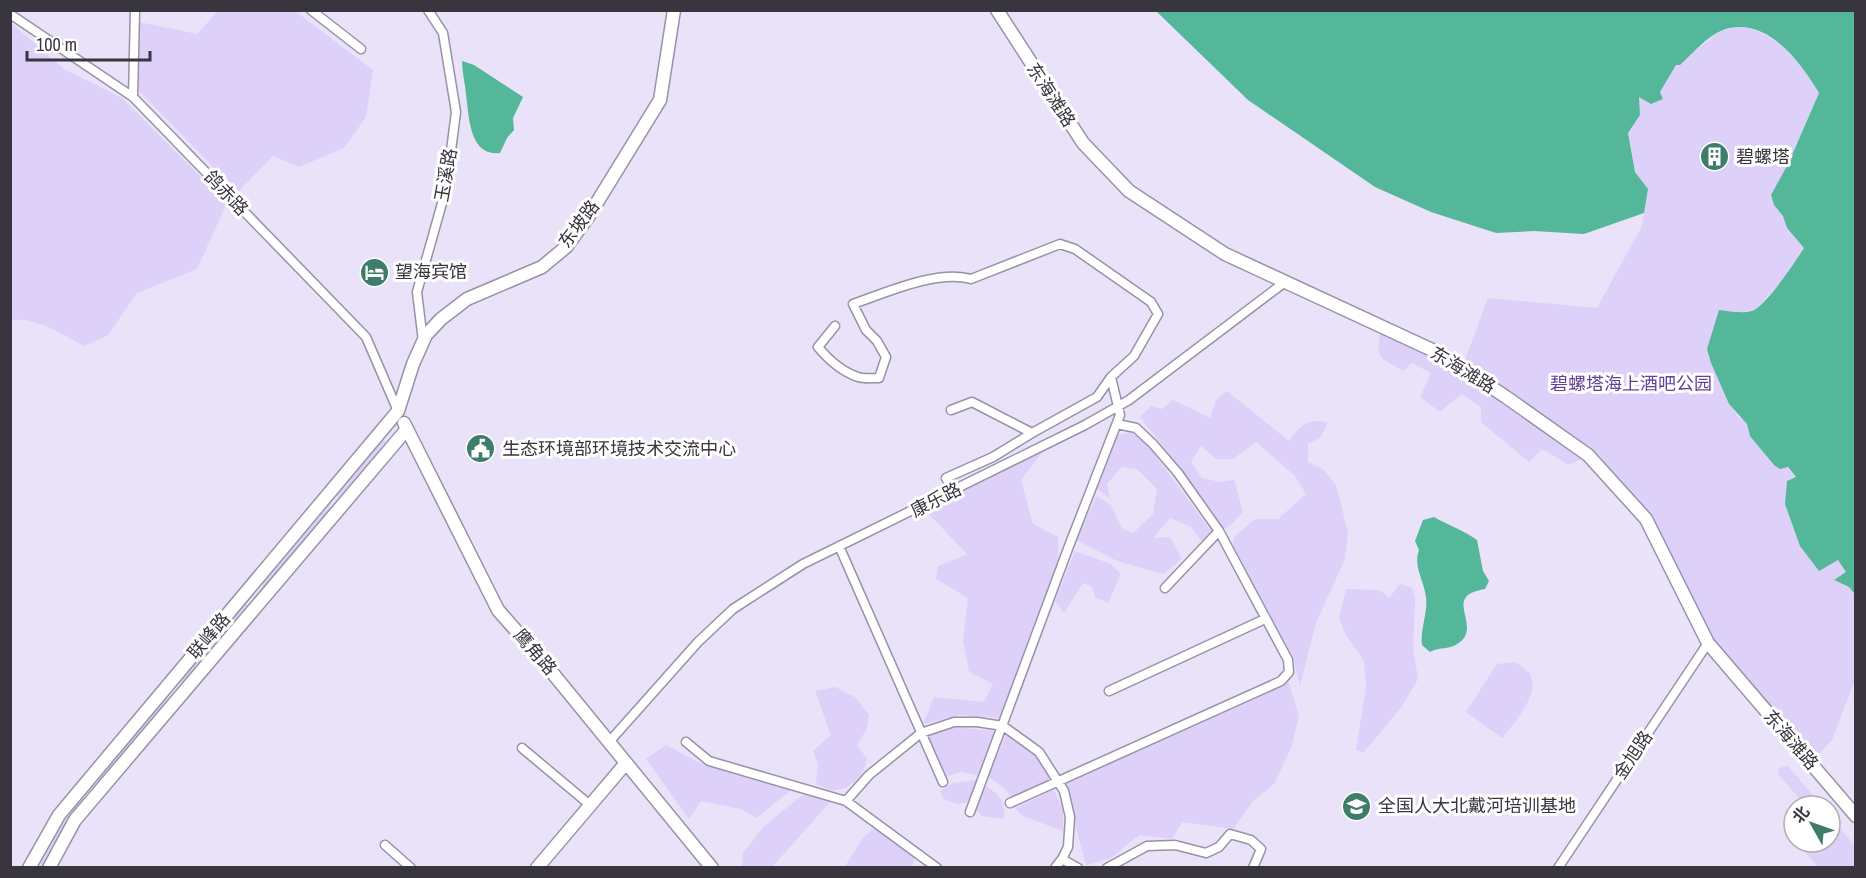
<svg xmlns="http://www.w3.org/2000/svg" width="1866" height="878" font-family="'Archivo Narrow','Noto Sans SC',sans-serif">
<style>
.green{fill:#ddd0f9}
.water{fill:#54b799}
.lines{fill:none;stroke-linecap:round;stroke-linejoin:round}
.street-casing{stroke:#9892a7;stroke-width:11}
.secondary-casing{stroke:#9892a7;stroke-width:15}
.street{stroke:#fff;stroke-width:8}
.secondary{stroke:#fff;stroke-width:12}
.labels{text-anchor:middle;stroke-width:6;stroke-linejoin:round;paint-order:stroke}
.street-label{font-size:18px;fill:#38353e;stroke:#fff}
.poi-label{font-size:18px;fill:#38353e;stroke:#fff;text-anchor:start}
.park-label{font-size:18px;fill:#634296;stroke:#fff}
</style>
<rect width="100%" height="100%" fill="#e9e2f9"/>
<path class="green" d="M218,11H295L373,70L366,117L344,148L299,167L273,156L238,192L139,91V22L197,34Z
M11,23L64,69L122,98L227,203L197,269L137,293L108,335L84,346C63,335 35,316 11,320Z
M1738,27C1777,30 1800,62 1819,93L1789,162L1771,195L1774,205L1783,216L1787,228L1804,248L1780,283L1755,310L1742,313L1711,363L1729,404L1740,419L1788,410L1747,424C1753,447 1782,458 1796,478L1838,560L1847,572L1834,581L1849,587L1855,593V680L1832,740L1810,763L1708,643L1646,519L1574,445L1462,368L1488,298L1597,308L1642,226L1648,189L1635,172L1628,133L1640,115L1639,96L1663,98L1660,92L1676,65L1721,31Z
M1381,330L1448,366L1583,458L1569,465L1542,449L1529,462L1481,422V407L1462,394L1440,412L1420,397L1431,373L1412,363L1404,371C1379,357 1375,359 1381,330Z
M1227,391L1289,441C1301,424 1307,419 1328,422L1321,437L1308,444V462L1323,469L1336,485L1348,532L1345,559L1316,623L1300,686L1293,657L1232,548L1235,536L1255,519H1278L1306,494L1295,476L1256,442L1233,459H1216L1201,446L1191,462L1202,478L1220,482L1234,480L1243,512L1231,525L1223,529L1186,476L1140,417L1151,406L1162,409L1173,400L1210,418L1216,400Z
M1132,432L1150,448L1212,532L1201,541L1191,527L1170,518L1153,538L1170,537L1182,559L1163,574L1117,561L1076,540L1097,496L1111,505L1122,529L1133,533L1153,514L1157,489L1137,469L1122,467L1107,484L1110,498L1097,489L1117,435Z
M382,438L386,442L340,499L335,494Z
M1043,451L1021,480L1033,524L1058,537L1059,566L1000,718L959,715L923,724L934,697L984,702L993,684L969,672L963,640L968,598L936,579L938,566L967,554L925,510Z
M329,506L333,509L266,588L261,583Z
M1075,551L1111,564L1121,574L1108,603L1095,597L1092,587L1083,583L1064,613L1055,601Z
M1400,584L1412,588L1415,600L1413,648L1418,679L1401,708L1363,753L1356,750L1366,687L1364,661L1346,635L1339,618L1346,589L1380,590L1389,598Z
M245,603L249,607L184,684L179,680Z
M1515,662C1519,665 1527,670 1530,674C1541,694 1513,724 1502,738L1466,712L1497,664Z
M1288,681L1299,716L1291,748L1274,784L1253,801L1233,829L1182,822L1172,839L1139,835L1111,858L1086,865L1064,783Z
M835,687L855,697L869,715L867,728L857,746L867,758C865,774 852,789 835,790C829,791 822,786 816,784L818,764L813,751L831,735L815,691Z
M166,697L171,700L101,783L96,779Z
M952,727L995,731L979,776L961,772L945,777L926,733Z
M1006,735L1039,757L1052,779L1012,798L1002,786L988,777Z
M666,745L702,764L770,781L792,789L757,818L741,809L701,801L689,819L646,759Z
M1788,766L1822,806H1806L1778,774L1779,768Z
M977,780C994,792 1008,797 1003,819L982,816L970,802L957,804L944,799L940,791L953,783Z
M1054,790L1063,810V831L1021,815L1015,808Z
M805,793L832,800L772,867L742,868L743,853L763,827Z
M80,800L84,804L45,867L39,868L52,839Z
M1830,816L1855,846V867H1818L1804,851L1821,842H1830V837L1833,835L1830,832Z
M878,825L916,855L912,867L844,868L863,838Z"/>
<path class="water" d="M1156,11H1855V625L1854,623V593L1849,587L1834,580L1846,572L1838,560L1819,571L1800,546L1785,504L1787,481L1796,477L1788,467L1780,469L1774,465L1750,436L1747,424L1729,404L1711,363L1707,349L1719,310C1730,311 1741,314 1752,311C1766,306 1795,262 1804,248L1787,228L1783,216L1774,205L1771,195L1789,162L1819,93C1800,61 1766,15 1723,30C1707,36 1692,54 1680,65H1676L1660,92L1663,99L1651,104L1639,97L1640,115L1628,133L1635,172L1648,189L1644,213L1584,234L1534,231L1496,233L1431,212L1375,187L1248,100Z
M462,61L474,65L523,97L513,118L514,130L507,138L500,153C469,157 469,116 466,94C465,83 462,72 462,61Z
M1434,517C1448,525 1463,530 1477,540L1483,571L1489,581L1485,589C1441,596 1482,624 1460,642C1449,651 1441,646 1430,652L1422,645C1420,629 1428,613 1426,597C1424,580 1413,567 1419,550L1415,541L1423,520Z"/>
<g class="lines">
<defs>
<path id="street" d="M311,10L361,49
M10,14L133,97L366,337L398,411
M133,97L135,10
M835,326L818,347C828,359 843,372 858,377C864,379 872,378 879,378L886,357L877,341L866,330L853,304C885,293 938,269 971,279L1060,244L1075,249L1151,302L1158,314L1134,356L1111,377L1120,415L1069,546L970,812
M423,341L417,292L446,189L456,112L443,33L428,10
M951,410L972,402L1032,433L1097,397L1111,377
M953,491L946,478L993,457L1032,433
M839,546L943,782
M1165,588L1219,531
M1109,691L1265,619
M609,742L698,642L733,609L803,564L1085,425L1129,400L1285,282
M686,742L709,761L846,801L937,868
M522,748L590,805
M846,801L869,775L921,733L954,722H977L1003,726L1039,752L1064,791L1070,817L1068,847L1062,859L1055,868
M1010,803L1281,681L1289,672L1288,660L1219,531L1178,473L1153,444L1136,428L1117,424
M385,845L411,868
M1062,859L1078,868
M1107,868L1147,846L1175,845L1206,853L1219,847L1230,834L1251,840L1261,849L1253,868
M1558,868L1708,643"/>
<path id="secondary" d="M997,10L1083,143L1129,191L1225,254L1443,355L1506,397L1588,455L1646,519L1708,643L1856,816
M404,423L498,610L546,665L712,868
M29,868L59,815L398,411L413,364L426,335L441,319L467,299L542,267L566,247L588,217L660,100L674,10
M49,868L75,820L407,429
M537,868L626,763"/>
</defs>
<use href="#street" class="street-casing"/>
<use href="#secondary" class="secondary-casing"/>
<use href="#street" class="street"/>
<use href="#secondary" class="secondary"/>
</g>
<defs>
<symbol id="building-disc" viewBox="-11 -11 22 22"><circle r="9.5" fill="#3e7d69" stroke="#fff"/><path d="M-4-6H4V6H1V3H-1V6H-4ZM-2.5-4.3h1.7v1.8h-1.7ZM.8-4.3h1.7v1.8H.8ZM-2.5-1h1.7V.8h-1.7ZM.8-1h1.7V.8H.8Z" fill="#fff"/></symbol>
<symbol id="hotel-disc" viewBox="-11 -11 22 22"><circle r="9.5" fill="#3e7d69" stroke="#fff"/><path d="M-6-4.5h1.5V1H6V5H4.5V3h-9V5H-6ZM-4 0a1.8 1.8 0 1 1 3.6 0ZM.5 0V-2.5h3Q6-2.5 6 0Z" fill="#fff"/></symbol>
<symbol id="civic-disc" viewBox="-11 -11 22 22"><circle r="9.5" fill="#3e7d69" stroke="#fff"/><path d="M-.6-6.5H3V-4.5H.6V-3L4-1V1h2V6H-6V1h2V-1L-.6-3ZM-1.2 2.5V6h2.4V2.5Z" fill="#fff"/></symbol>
<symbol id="school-disc" viewBox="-11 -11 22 22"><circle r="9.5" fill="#3e7d69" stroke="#fff"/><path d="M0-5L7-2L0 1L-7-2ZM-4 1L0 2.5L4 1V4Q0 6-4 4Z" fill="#fff"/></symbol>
</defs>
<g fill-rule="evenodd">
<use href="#building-disc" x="1698" y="140" width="33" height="33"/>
<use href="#hotel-disc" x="358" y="256" width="33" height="33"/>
<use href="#civic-disc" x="464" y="432" width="33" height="33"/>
<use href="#school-disc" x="1340" y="790" width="33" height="33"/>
</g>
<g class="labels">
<g class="street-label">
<text transform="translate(1051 95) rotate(57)" y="6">东海滩路</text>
<text transform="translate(446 175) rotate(-80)" y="6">玉溪路</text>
<text transform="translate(226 193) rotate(46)" y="6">鸽赤路</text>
<text transform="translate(579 224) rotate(-53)" y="6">东坡路</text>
<text transform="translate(1463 370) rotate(31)" y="6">东海滩路</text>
<text transform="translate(936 500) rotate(-27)" y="6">康乐路</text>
<text transform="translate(209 636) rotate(-50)" y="6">联峰路</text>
<text transform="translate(535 652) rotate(49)" y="6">鹰角路</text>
<text transform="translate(1791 740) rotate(49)" y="6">东海滩路</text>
<text transform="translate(1633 755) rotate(-56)" y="6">金旭路</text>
</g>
<g class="poi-label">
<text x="1736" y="163">碧螺塔</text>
<text x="395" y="278">望海宾馆</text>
<text x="502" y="455">生态环境部环境技术交流中心</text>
<text x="1378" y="812">全国人大北戴河培训基地</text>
</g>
<g class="park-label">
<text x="1631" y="390">碧螺塔海上酒吧公园</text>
</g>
</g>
<rect width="1866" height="878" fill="none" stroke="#38353e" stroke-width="24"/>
<g transform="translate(1812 824) rotate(310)"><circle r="28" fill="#ffffff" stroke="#afaeb2" stroke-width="1.5"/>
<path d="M0-4.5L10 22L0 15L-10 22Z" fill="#3e7d69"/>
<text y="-9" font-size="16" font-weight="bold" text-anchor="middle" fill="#38353e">北</text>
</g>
<path d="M27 51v9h123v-9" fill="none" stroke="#38353e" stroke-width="3"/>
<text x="36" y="51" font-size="18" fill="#38353e" stroke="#ffffff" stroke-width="4.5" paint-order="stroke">100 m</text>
</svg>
